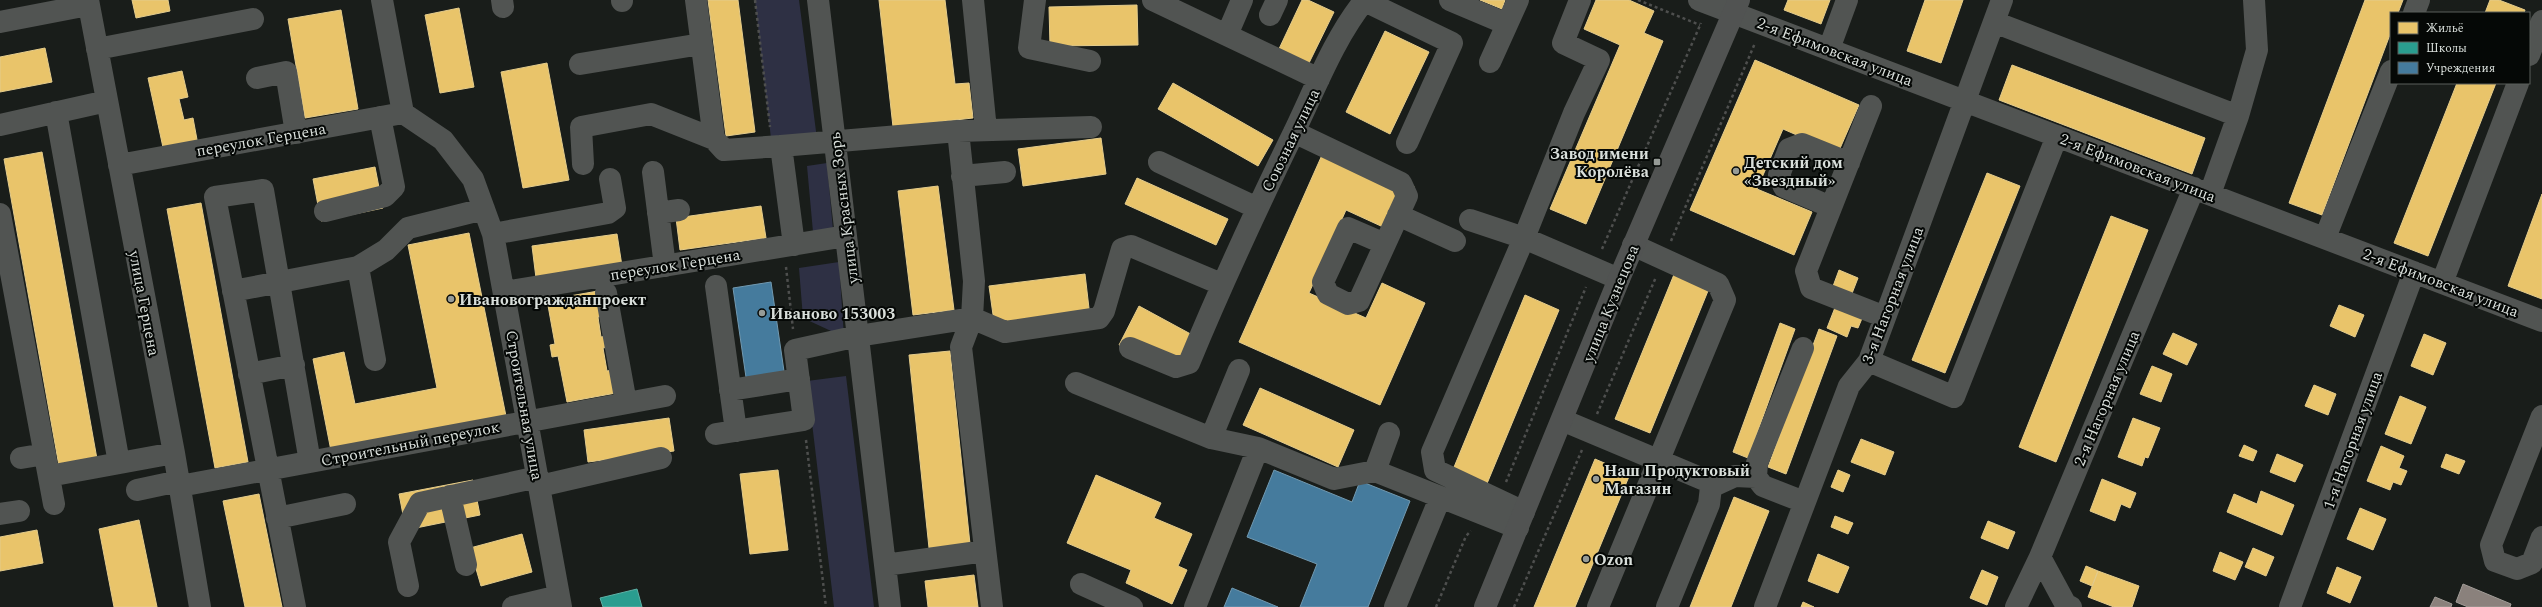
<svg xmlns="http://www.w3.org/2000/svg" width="2542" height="607" font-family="Spectral,serif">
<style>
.green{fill:#2e3044}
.homes{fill:#e9c46a;stroke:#e4cc8c}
.schools{fill:#2a9d8f;stroke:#5eb1a6}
.public{fill:#457b9d;stroke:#7199b0}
.industry{fill:#8a817c;stroke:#a29d98}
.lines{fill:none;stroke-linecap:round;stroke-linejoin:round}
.path{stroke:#4e4f4e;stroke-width:2.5;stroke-dasharray:3 3;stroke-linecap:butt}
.minor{stroke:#515452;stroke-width:22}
.major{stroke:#515352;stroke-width:22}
.poi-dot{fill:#969b97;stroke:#050806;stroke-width:1.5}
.labels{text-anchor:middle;stroke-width:4;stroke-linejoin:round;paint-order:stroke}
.street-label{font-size:16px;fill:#d9dfdb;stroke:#050806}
.poi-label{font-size:16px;font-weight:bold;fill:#d9dfdb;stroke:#050806;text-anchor:start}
</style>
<rect width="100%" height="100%" fill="#191d1a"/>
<path class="green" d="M755,0H799L817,139L772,147Z
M827,163L834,241L814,243L807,166Z
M839,262L844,337L803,318L799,268Z
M846,376L874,607H834L807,381Z"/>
<path class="homes" d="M132,0H168L170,11L136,18Z
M708,0H738L755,132L726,136Z
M879,0H945L955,84L969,83L973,118L893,127Z
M1302,0H1308L1334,12L1308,65L1278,51Z
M1480,0H1505L1502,9Z
M1596,0H1629L1654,11L1644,33L1663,41L1586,224L1550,209L1620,45L1584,29Z
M1788,0H1830L1821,24L1784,10Z
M1925,0H1963L1941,63L1907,51Z
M2365,0H2403L2398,13H2391V32L2322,215L2289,203Z
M2490,0H2499L2525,10L2524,13H2485Z
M1137,5L1138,45L1050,46L1049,7Z
M459,8L474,87L440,93L425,15Z
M341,10L358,109L305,118L288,19Z
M1385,31L1429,52L1390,134L1346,112Z
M45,48L52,82L0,92V57Z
M1755,60L1859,105L1838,153L1783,129L1757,189L1812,212L1794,255L1690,210Z
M547,63L569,180L523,188L501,72Z
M2012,65L2205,138L2192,174L1999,100Z
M182,71L188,97L179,99L184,120L193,118L198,145L164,152L148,78Z
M1173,83L1273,140L1258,166L1158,109Z
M2457,83H2496L2428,256L2394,243Z
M1101,138L1106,174L1023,186L1018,149Z
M1326,146L1414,186L1394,232L1346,210L1309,293L1366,318L1382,283L1425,303L1380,405L1239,342Z
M42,152L97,459L59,466L4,159Z
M375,167L383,208L321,221L313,179Z
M1987,173L2020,186L1945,373L1912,360Z
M1137,178L1228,219L1216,245L1125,204Z
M938,186L954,310L913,315L898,191Z
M2542,194V299L2508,286Z
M201,203L248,462L215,468L167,209Z
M761,206L766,238L680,250L676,218Z
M2111,216L2148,230L2056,462L2019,447Z
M469,233L507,421L332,456L313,359L344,352L355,404L437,388L408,245Z
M617,234L622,266L536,278L532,246Z
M1839,270L1858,278L1851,296L1832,289Z
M1675,272L1710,286L1650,433L1615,419Z
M1085,274L1090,317L995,329L989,286Z
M598,291L602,316L598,317L601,337L606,336L608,347L603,348L607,371L612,370L616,393L567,402L558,356L552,357L550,345L555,344L547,300Z
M1525,295L1559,310L1486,486L1452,472Z
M1836,305L1863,316L1858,328L1851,326L1847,337L1827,328Z
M2339,305L2364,315L2355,337L2330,326Z
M1139,306L1198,338L1178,376L1119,345Z
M1780,323L1795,329L1748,458L1733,452Z
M1819,329L1837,336L1786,474L1768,467Z
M2173,333L2197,344L2187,365L2163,354Z
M2424,334L2446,343L2433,375L2411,366Z
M950,351L970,544L929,548L909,355Z
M2152,366L2172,374L2161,402L2140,394Z
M2314,385L2336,394L2328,415L2305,406Z
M1260,388L1354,430L1338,467L1243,425Z
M2400,396L2426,407L2411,444L2385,434Z
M669,418L674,451L588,462L584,430Z
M2133,418L2160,428L2148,458L2145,457L2142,466L2118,457Z
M1861,439L1894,452L1885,475L1851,462Z
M2244,445L2257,451L2253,461L2239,456Z
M2381,446L2404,456L2399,468L2407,471L2401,485L2393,482L2390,490L2367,481Z
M2277,454L2303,465L2295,482L2270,472Z
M2446,454L2465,461L2459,474L2441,467Z
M1595,459L1630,474L1575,607H1534Z
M778,470L788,550L750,554L740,474Z
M1838,470L1850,475L1843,492L1831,487Z
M1096,475L1161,503L1154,518L1192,534L1178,566L1187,570L1172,604L1126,583L1131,570L1067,543Z
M2102,479L2136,493L2130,508L2121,504L2115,521L2090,511Z
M473,480L480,515L406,530L399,494Z
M2261,491L2294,505L2282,535L2227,512L2234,494L2257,504Z
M259,494L282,607H245L223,501Z
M1734,497L1769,511L1731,607H1690Z
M2360,508L2386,519L2373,550L2347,539Z
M1835,516L1853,523L1848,534L1831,527Z
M139,520L157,607H114L99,529Z
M1988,521L2015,532L2008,549L1981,538Z
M37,530L43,563L0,571V537Z
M522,534L532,572L481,586L470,548Z
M2253,548L2274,557L2266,576L2245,567Z
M2220,552L2243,562L2235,580L2213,571Z
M1818,554L1849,567L1838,593L1808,581Z
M2086,566L2098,571L2092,586L2080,581Z
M2337,567L2361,577L2350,603L2327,593Z
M1982,570L1998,577L1987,605L1970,598Z
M2098,571L2139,586L2132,607H2114L2088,597Z
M974,575L978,607H928L925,581Z
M1803,602L1814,607H1801Z"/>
<path class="schools" d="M637,589L642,607H603L600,598Z"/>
<path class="public" d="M771,282L786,385L748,391L733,288Z
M1274,470L1352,502L1360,481L1410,501L1368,607H1300L1317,564L1247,537Z
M1232,588L1278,607H1224Z"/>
<path class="industry" d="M2463,584L2511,604L2510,607H2468L2456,602Z
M2435,597L2452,604L2451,607H2430Z"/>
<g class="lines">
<path class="path" d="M755,0L770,127
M1638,0L1700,25
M1671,241L1755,43
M1602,249L1701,23
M786,267L793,329
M1597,414L1656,277
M806,440L826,607
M1506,482L1586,287
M1436,607L1466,536L1471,531
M1514,607L1582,450"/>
<path class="minor" d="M88,0L174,453L200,607
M382,0L403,113L443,140L473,179L493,234L561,607
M502,0L503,7
M622,0V1
M696,0L714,139L724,150L781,146
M818,0L890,607
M973,0L986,130
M1035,0L1029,48L1090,61
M1153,0L1319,79
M1450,0L1507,24
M1699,0L2542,321
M1365,1L1452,43L1407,143
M2414,13L2419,0
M1270,15L1277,0
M0,22L88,5
M1994,22L2238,116
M1227,35L1242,0
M97,49L253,19
M1829,49L1847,0
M2529,55L2542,21
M1490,62L1518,0
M580,64L701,44
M257,78L286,72L296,133
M1871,106L1806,271L1811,288L1885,317
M56,112L119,463
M0,125L107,101
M958,131L974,281L972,318L961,347L992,607
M1294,132L1401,183L1407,196L1359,301L1348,304L1328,294L1323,282L1348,228L1385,244
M1159,162L1257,208
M583,164L581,127L651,114L714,139
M119,165L403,113
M653,172L665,266
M962,176L1005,172
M2210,194L2238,116L2257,50L2254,0
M1831,207L1784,187L1779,175L1789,149L1802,144L1849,163
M325,211L385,196L394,187L380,117
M658,213L679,210
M0,214L54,504
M1398,215L1455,241
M1470,220L1524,238L1619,279
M493,234L608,213L615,208L610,179
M2325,238L2391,71
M794,245L781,146L958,131L1091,127
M358,267L375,360
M2442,283L2518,83
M716,286L736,431
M233,291L358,267L386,250L408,228L484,209
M505,292L846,236
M606,293L626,403
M1130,348L1176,367L1189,363C1222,283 1258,206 1296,128C1316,86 1336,35 1365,0
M1869,361L1954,397L2057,136
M249,374L294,365
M1076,383L1211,438L1258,448
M730,390L799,379
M2542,416L2491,545L2495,561L2517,569L2532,563L2542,537
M1562,420L1705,480L1711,487L1709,504L1667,607
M716,434L804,420L795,350L858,336L972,318L1005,332L1099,318L1104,311L1122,249L1131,246L1221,284
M1211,438L1239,370
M21,458L45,454
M1375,471L1389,433
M49,476L174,453
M1756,477L1757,463L1803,348
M180,486L665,396
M540,486L661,458
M1711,487L1735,476L1756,477L1763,486L1804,502
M137,490L179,481
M450,496L466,565
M1524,512L1435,470L1432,452L1524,238L1574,113L1599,60L1563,43L1580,0
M0,514L19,511
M277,518L345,504
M2040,557L2066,605L2071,607
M885,565L985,551
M1081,584L1132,607
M408,586L399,542L420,503L538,477
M295,607L215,197L263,190L310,462
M513,607L559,596
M1195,607L1258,448L1334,479L1375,471L1518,528
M1395,607L1440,498
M1598,607L1725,300L1718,284L1633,245
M1765,607L1849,386L1869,361L2002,0
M2016,607L2040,557L2194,188
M2290,607L2414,272"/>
<path class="major" d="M1485,607L1619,279L1739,0"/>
</g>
<g class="poi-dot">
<rect x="1653" y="158" width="8" height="8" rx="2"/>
<circle cx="1736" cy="171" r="4"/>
<circle cx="451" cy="299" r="4"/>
<circle cx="762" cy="313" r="4"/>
<circle cx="1596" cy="479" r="4"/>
<circle cx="1586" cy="559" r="4"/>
</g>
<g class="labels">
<g class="street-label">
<text transform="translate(1835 51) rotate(21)" y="6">2-я Ефимовская улица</text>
<text transform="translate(261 139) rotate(-10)" y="6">переулок Герцена</text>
<text transform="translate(1290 140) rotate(-64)" y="6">Союзная улица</text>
<text transform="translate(2138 167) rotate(21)" y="6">2-я Ефимовская улица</text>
<text transform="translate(843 208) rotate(-97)" y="6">улица Красных Зорь</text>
<text transform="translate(675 264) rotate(-9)" y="6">переулок Герцена</text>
<text transform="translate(2441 282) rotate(21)" y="6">2-я Ефимовская улица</text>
<text transform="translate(1892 295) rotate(-69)" y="6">3-я Нагорная улица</text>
<text transform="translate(145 303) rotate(79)" y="6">улица Герцена</text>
<text transform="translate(1610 303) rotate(-68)" y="6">улица Кузнецова</text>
<text transform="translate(2106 398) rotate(-67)" y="6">2-я Нагорная улица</text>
<text transform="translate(525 405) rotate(80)" y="6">Строительная улица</text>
<text transform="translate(2352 440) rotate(-70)" y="6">1-я Нагорная улица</text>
<text transform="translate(410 443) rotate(-11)" y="6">Строительный переулок</text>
</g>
<g class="poi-label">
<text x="1649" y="159" text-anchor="end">Завод имени<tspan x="1649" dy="18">Королёва</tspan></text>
<text x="1744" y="168">Детский дом<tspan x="1744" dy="18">«Звездный»</tspan></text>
<text x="459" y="305">Ивановогражданпроект</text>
<text x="770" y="319">Иваново 153003</text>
<text x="1604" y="476">Наш Продуктовый<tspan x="1604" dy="18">Магазин</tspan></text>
<text x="1594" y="565">Ozon</text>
</g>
</g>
<rect x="2390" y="12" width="140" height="72" fill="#050806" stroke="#5a5e5b"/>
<rect x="2398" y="22" width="20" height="12" fill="#e9c46a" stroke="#5a5e5b"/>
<text x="2426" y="32" font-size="12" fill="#d9dfdb">Жильё</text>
<rect x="2398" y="42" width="20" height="12" fill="#2a9d8f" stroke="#5a5e5b"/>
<text x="2426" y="52" font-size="12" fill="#d9dfdb">Школы</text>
<rect x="2398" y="62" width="20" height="12" fill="#457b9d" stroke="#5a5e5b"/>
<text x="2426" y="72" font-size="12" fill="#d9dfdb">Учреждения</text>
</svg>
